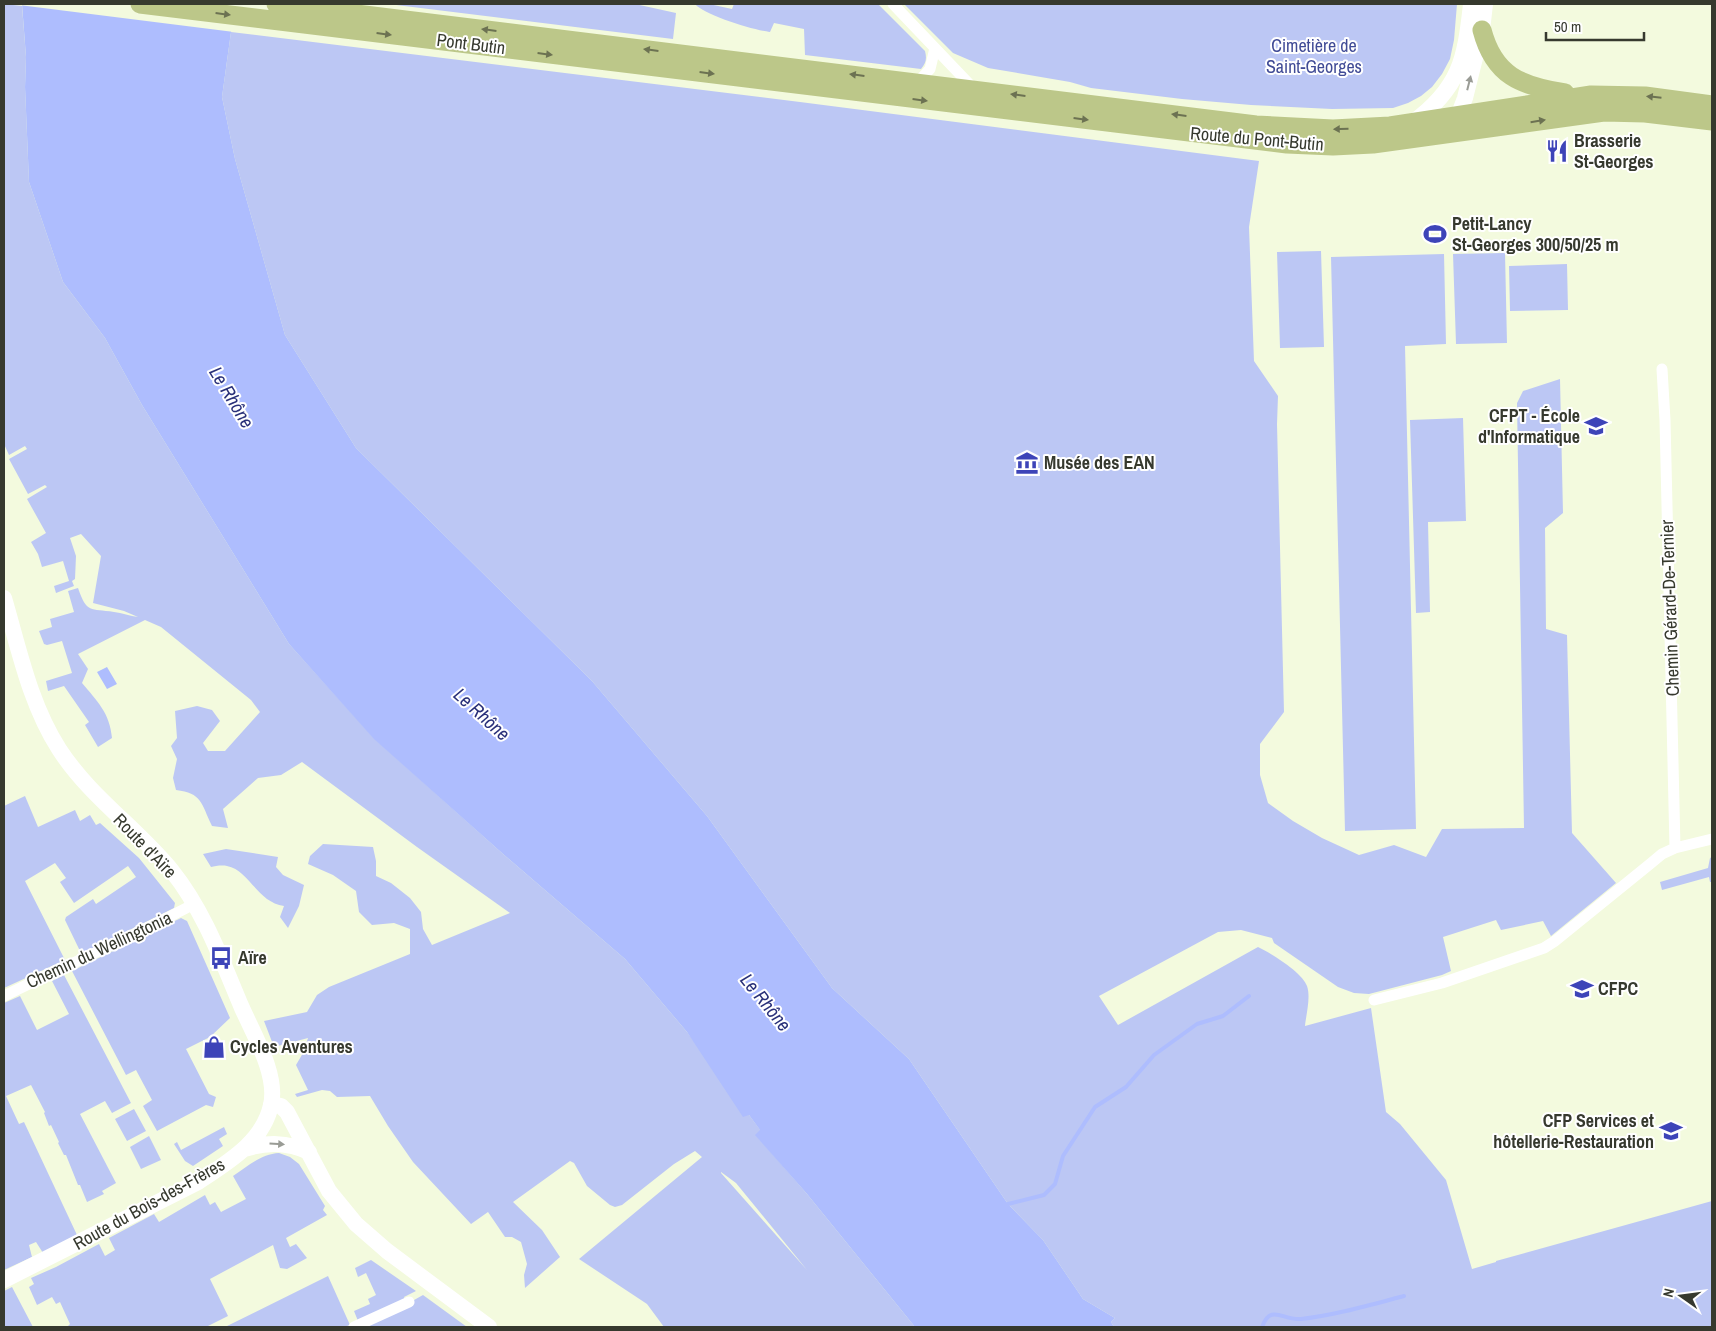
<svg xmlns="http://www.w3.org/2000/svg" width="1716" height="1331" font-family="'Archivo Narrow',sans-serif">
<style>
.green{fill:#bcc7f4;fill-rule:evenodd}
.water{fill:#aebdfe}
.pier{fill:#f3fade}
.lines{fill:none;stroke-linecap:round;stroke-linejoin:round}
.stream{stroke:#aebdfe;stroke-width:4}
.street{stroke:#fff;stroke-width:11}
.secondary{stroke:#fff;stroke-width:16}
.primary{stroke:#bcc789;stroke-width:19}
.oneway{fill:#6c7252}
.oneway2{fill:#9a9c96}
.labels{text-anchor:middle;stroke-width:4;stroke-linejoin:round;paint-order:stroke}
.street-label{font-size:18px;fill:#36392e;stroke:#fff}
.park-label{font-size:18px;fill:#404b96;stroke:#fff}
.poi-label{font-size:18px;font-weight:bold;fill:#36392e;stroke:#fff;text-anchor:start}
.water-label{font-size:19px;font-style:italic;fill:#2a317a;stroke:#fff}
</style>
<rect width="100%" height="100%" fill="#f3fade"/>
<path class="green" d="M4,4L22,6L26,57L25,87L29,182L63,282L105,338L142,405L289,644L375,739L503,854L625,959L687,1032L761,1131L756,1135L807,1194L915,1327H664L647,1304L579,1259L702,1157L695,1151L674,1164L622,1205L615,1207L610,1205L587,1186L574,1163L570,1161L513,1202L542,1230L560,1257L525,1288L524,1275L527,1264L521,1242L512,1237H505L488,1212L471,1224L413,1162L388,1126L370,1096L337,1097L330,1091L322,1090L297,1097L295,1094L308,1090L296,1065L303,1053L308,1038L274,1047L264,1021L307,1012L317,995L329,987L410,954V929L394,923L372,925L359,912L356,891L333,875L308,864L310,856L323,844L373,847L376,861V876L391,883L410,898L421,912L423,929L432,945L510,913L417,847L302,762L281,775L258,778L223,809L228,828L212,826C201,803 202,793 176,790L173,778L177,759L171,746L177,738L175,711L197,706L212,710L220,721L203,743L208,751H225L260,712L251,700L161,627L145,620L78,654L88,669L82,683C97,701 110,713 112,738L98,747L85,725L89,722L64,686L48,691L46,681L72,673L62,641L47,645L44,644L39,631L52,627L50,619L74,612L68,591L78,588C87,614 90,608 114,612C122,613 130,616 138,617L124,611L93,603L101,556L81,534L70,538L76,556L75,579L72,581L74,586L56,593L54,586L69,581L63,561L42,567L38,554L31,542L46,533L27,499L47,487L45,485L28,494L9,459L27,449L25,446L9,455L4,444ZM721,1172L736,1183L807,1270L721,1173Z
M388,4H635L676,13L673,39Z
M695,4H709L732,9L734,4H878L925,51C927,59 926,63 921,69L805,55L804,29L774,23L770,32C753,30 704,15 695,4Z
M904,4H1457L1454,40L1450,59L1442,74L1432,87L1421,96L1408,103L1393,108L1332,109L1251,105L1182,99L1091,88L1070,82L988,68L953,53Z
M231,32L800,102L1259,161L1249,227L1254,361L1278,396L1277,424L1284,712L1260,744V775L1268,803L1293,821L1322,838L1359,855L1394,845L1426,857L1442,829L1524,828L1517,403L1523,391L1560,379L1563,513L1545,528L1546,629L1567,635L1572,833L1616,883L1551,936L1543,921L1501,930L1496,920L1443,937L1451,971L1442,975L1369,994L1354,993L1338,987L1274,943L1272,938L1241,930L1218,932L1099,996L1118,1025L1258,947C1271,953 1303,973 1307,986C1311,997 1306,1015 1305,1026L1371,1008L1386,1112L1400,1124L1446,1180L1472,1269L1496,1262V1261L1712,1201V1327H1114L1111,1322L1115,1318L1083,1299L1043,1240L1008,1204L909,1059L832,988L707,816L592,681L356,448L285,335L235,159L222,97Z
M1321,251L1324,347L1280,348L1277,252Z
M1505,253L1507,343L1456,344L1453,254Z
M1444,254L1446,344L1405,346L1416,829L1345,831L1331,257Z
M1567,264L1568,310L1510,311L1509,266Z
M1463,418L1466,521L1428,522L1430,612L1416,613L1410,420Z
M25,796L38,827L75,810L80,821L90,815L96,825L100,823L139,858L175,903L174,908L83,953L80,951L65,920L66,917L93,899L96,904L136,877L128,866L74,903L60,882L66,878L55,863L25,881L65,960L4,988V806Z
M226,849L278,857L276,867L283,875L304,885L299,906L288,928L280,917L284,906C257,902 249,870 227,866C222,865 215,866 211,867L203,854Z
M1712,857V882H1710L1709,877L1662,890L1660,882L1708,868L1710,858Z
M181,918L187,921L230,1018L210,1037L186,1049L209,1094L216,1097L213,1107L206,1105L157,1131L143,1106L152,1100L136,1070L126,1075L72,971Z
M64,975L131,1103L112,1113L105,1101L80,1114L116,1183L102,1191L104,1194L87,1202L80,1185H78L66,1155H64L58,1143L59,1142L51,1125L49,1126L44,1113L45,1112L31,1085L6,1096L19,1124L24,1122L77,1235L43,1253L36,1242L29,1245L32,1257L4,1270V1003L20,996L37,1030L69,1014L52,981Z
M134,1109L146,1131L127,1141L115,1119Z
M224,1127L227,1134L219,1139L223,1146L193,1166L185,1161L174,1144L177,1142L181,1150Z
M149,1136L161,1160L141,1169L130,1147Z
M279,1153L290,1157L299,1164L325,1206L323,1210L327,1215L286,1238L290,1247L296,1244L307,1258L287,1269L280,1268L273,1245L210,1279L228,1316L206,1327H67L70,1324L60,1302L56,1304L52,1297L37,1305L29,1287L34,1284L31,1278L56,1267L99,1244L105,1256L115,1250L109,1238L154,1214L159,1222L205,1195L210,1205L215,1202L221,1212L246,1199L233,1176C248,1166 261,1154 279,1153Z
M371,1260L416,1291L404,1297L405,1300L358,1321L354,1311L370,1304L368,1299L376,1295L366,1273L358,1277L355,1268Z
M328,1276L350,1325L344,1327H225Z
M12,1287L33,1327H4V1291Z
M423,1295L467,1327H366Z"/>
<path class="water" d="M22,4H240L231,32L222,97L235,159L285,335L356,448L592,681L707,816L832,988L909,1059L1008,1204L1043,1240L1083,1299L1115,1318L1111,1322L1114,1327H915L807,1194L755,1135L760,1130L749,1115L743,1117L687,1032L625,959L503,854L374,739L289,644L142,405L105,338L63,282L29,182L25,87L26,57Z
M107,667L117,684L107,689L97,672Z"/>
<path class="pier" d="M20,4H242L234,32L19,5Z"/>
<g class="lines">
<path class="stream" d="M1008,1204L1044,1195L1055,1184L1063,1156L1095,1107L1126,1087L1154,1055L1197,1024L1223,1016L1249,996
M1262,1327C1271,1303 1283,1321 1301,1319C1336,1315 1370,1305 1404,1296"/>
<path class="street" d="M893,4L974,89
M918,82L930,69L935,48
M1662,369L1665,420L1675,848L1712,839
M4,996C67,965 132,937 194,904
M1374,1000L1442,983L1544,948L1555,941L1650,864L1662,854L1675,848
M354,1327L409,1302"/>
<path class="secondary" d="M1412,123C1460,88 1465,59 1471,4
M1455,124L1465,98L1482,30L1485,4
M4,598C19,649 30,704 59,749C90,797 137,828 172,871C204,911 222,961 242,1008C254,1035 278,1075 271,1105C263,1142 228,1162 198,1182L4,1280
M271,1104L281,1106L287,1112L329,1191L356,1224L387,1251L489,1327
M244,1149C267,1142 287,1142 309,1152"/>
<path class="primary" d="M140,4L1287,144L1333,146L1373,144L1604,112L1645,113L1712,121
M276,4L1256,125L1333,129L1390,126L1591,95L1645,96L1712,105
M1482,30C1494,76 1521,86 1565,93"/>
</g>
<defs><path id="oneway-solid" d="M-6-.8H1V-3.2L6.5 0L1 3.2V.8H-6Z" transform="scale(1.25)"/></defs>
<g class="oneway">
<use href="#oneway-solid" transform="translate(223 14) rotate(7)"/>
<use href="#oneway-solid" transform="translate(489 30) rotate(-173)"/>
<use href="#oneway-solid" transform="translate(384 34) rotate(7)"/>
<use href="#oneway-solid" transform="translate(651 50) rotate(-173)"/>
<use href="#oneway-solid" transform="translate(545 54) rotate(7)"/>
<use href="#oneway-solid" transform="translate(707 73) rotate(7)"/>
<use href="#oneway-solid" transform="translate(857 75) rotate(-173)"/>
<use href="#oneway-solid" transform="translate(1018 95) rotate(-173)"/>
<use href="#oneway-solid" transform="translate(1654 97) rotate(-174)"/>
<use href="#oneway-solid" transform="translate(920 100) rotate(7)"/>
<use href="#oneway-solid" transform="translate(1179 115) rotate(-173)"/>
<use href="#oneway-solid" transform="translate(1081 119) rotate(7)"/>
<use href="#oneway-solid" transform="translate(1538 121) rotate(-9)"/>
<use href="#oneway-solid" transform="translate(1341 129) rotate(179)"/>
</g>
<g class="oneway2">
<use href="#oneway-solid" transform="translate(1469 83) rotate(-76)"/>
<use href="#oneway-solid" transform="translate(277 1144) rotate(4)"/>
</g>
<defs>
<symbol id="restaurant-bare" viewBox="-9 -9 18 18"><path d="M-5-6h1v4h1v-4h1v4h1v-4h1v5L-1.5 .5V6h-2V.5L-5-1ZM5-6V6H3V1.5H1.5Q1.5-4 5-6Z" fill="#3d44b8" stroke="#fff" stroke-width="2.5" paint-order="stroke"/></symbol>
<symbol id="stadium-bare" viewBox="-9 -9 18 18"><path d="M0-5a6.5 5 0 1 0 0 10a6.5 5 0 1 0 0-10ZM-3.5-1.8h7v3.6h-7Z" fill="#3d44b8" stroke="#fff" stroke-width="2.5" paint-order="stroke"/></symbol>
<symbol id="school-bare" viewBox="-9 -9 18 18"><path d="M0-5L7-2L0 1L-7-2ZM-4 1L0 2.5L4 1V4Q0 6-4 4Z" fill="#3d44b8" stroke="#fff" stroke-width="2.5" paint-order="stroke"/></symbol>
<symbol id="museum-bare" viewBox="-9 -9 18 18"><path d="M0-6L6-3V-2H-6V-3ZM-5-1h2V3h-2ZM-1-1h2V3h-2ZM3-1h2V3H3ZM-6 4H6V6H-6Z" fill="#3d44b8" stroke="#fff" stroke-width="2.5" paint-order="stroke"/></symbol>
<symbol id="bus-bare" viewBox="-9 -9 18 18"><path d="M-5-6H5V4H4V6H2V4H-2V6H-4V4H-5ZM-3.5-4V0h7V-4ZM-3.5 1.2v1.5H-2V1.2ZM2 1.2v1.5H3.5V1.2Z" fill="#3d44b8" stroke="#fff" stroke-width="2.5" paint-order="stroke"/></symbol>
<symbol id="university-bare" viewBox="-9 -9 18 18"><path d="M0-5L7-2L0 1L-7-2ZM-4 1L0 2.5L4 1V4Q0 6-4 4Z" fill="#3d44b8" stroke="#fff" stroke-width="2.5" paint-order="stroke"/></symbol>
<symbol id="shop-bare" viewBox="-9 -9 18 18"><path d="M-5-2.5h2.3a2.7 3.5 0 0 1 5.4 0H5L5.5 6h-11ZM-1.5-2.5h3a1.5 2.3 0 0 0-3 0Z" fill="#3d44b8" stroke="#fff" stroke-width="2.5" paint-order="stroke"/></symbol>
</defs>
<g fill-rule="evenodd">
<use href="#restaurant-bare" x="1541" y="135" width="32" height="32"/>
<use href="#stadium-bare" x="1419" y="218" width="32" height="32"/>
<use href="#school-bare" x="1580" y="410" width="32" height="32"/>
<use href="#museum-bare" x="1011" y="447" width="32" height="32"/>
<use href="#bus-bare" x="205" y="942" width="32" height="32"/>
<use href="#university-bare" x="1566" y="973" width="32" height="32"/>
<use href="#shop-bare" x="198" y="1031" width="32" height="32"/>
<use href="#university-bare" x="1655" y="1115" width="32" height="32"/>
</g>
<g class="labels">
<g class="street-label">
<text transform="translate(471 44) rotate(7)" y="6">Pont Butin</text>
<text transform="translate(1257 139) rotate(5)" y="6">Route du Pont-Butin</text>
<text transform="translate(1670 608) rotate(-92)" y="6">Chemin Gérard-De-Ternier</text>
<text transform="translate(145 846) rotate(46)" y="6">Route d'Aïre</text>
<text transform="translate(99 950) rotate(-25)" y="6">Chemin du Wellingtonia</text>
<text transform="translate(149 1204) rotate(-29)" y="6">Route du Bois-des-Frères</text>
</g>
<g class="park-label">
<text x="1314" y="52">Cimetière de<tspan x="1314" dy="21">Saint-Georges</tspan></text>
</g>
<g class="poi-label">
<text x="1574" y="147">Brasserie<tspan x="1574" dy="21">St-Georges</tspan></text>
<text x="1452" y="230">Petit-Lancy<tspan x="1452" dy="21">St-Georges 300/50/25 m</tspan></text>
<text x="1580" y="422" text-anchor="end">CFPT - École<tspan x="1580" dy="21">d'Informatique</tspan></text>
<text x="1044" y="469">Musée des EAN</text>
<text x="238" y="964">Aïre</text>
<text x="1598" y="995">CFPC</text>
<text x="230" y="1053">Cycles Aventures</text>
<text x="1654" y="1127" text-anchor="end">CFP Services et<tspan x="1654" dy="21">hôtellerie-Restauration</tspan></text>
</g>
<g class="water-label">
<text transform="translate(232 397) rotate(59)" y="7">Le Rhône</text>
<text transform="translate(482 714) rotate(42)" y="7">Le Rhône</text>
<text transform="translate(766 1002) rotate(51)" y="7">Le Rhône</text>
</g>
</g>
<rect width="1716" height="1331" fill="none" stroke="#36392e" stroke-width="10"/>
<g transform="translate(1681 1296) rotate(284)" stroke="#ffffff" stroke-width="4" paint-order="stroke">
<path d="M0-4L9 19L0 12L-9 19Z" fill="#36392e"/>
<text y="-8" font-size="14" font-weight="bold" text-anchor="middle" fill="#36392e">N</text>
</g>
<path d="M1546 32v8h98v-8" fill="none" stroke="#36392e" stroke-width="2.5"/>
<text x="1554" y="32" font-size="15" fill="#36392e" stroke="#ffffff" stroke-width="4" paint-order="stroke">50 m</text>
</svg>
